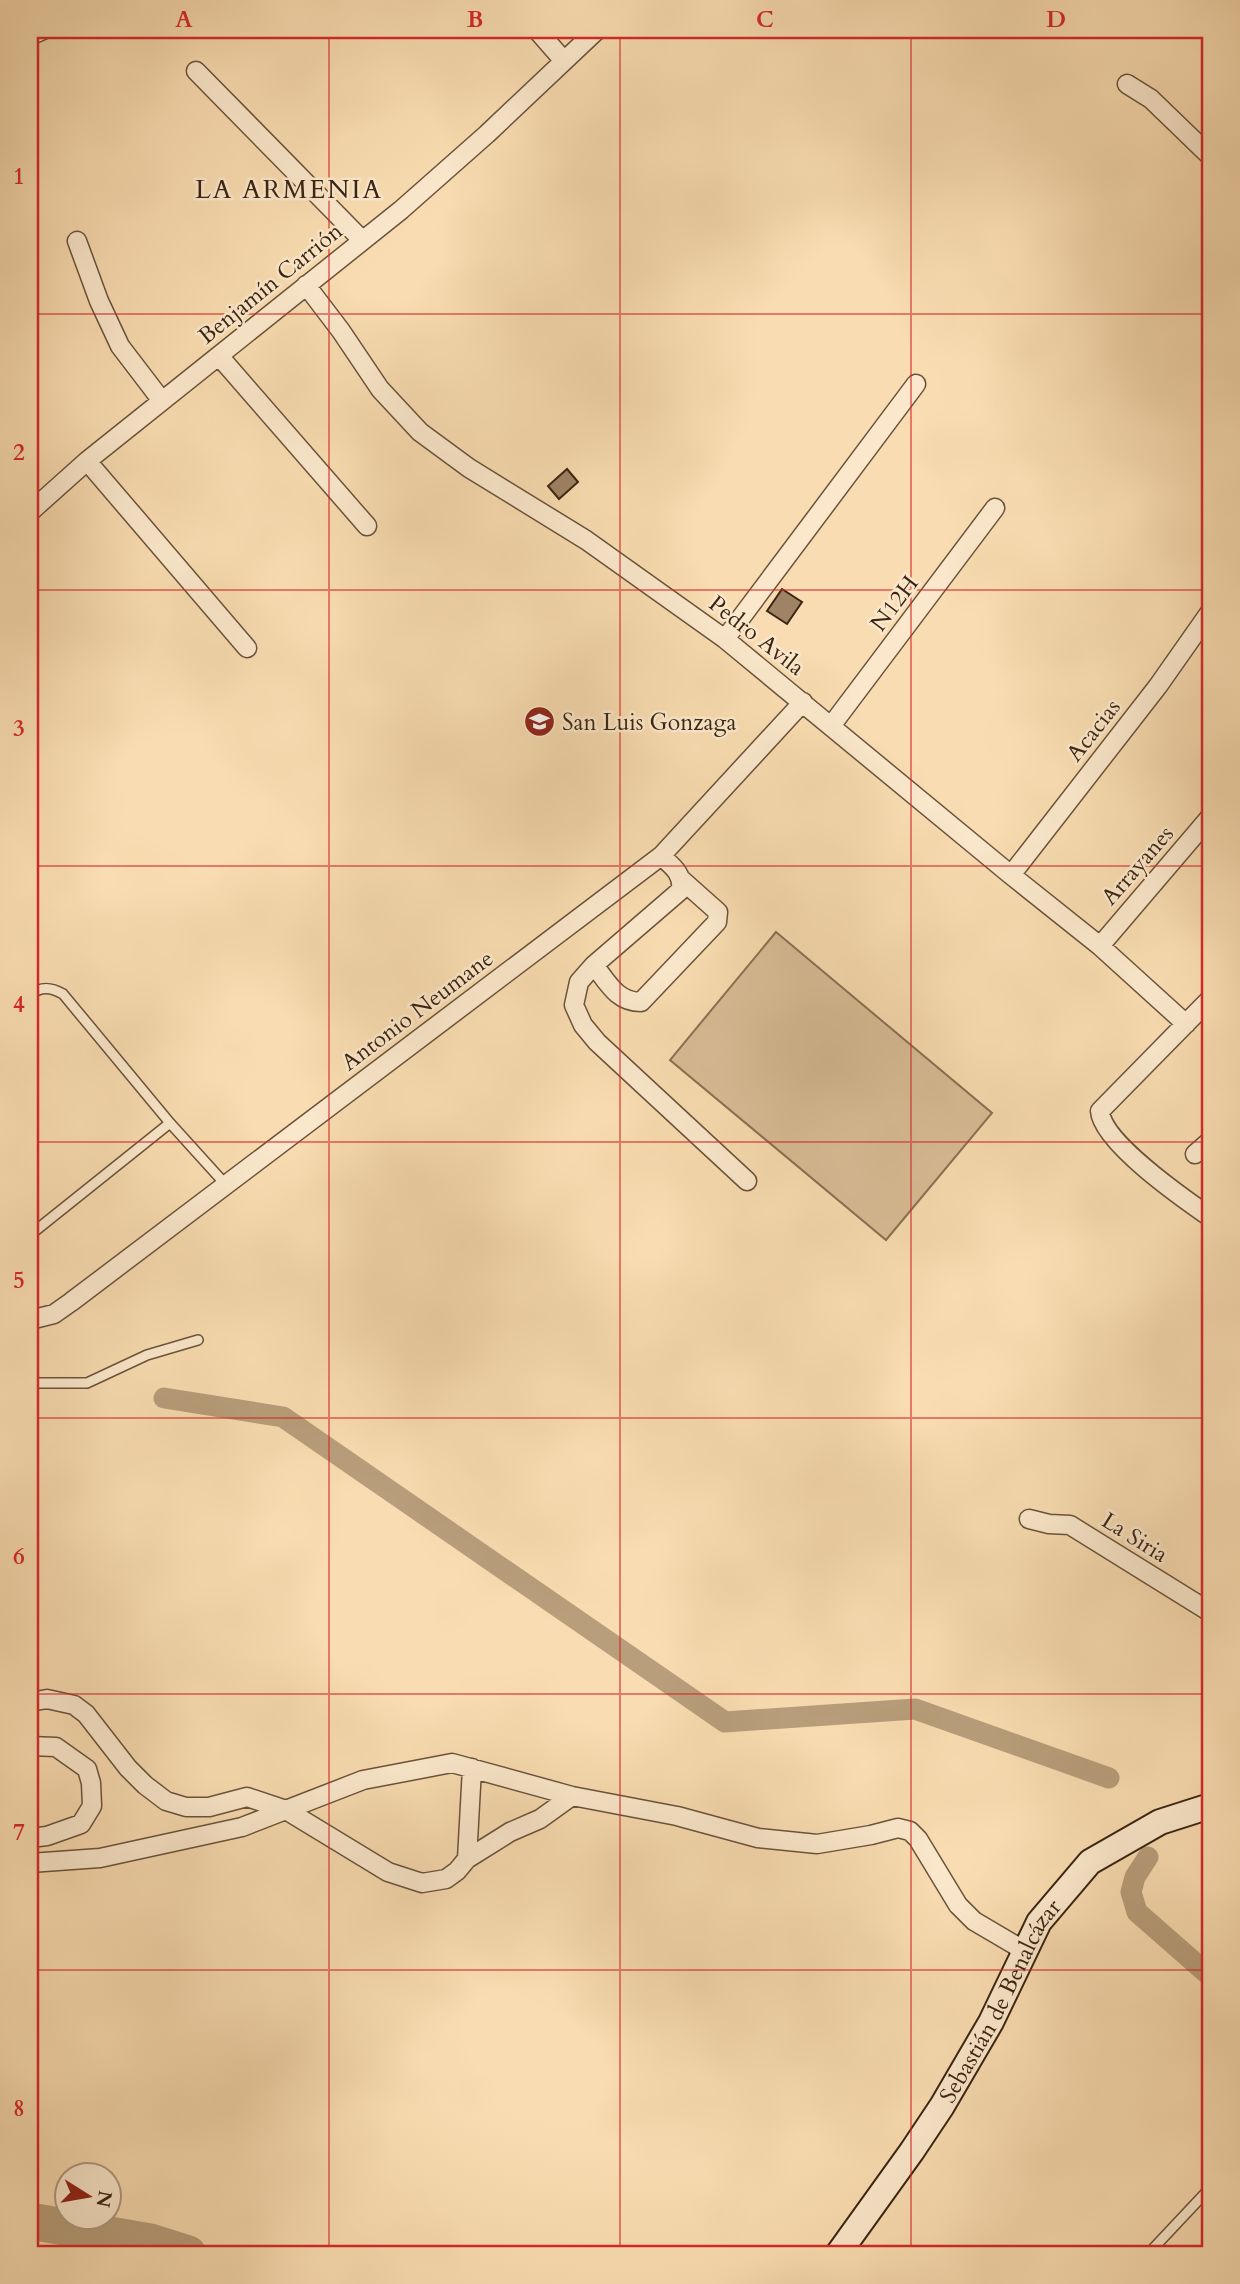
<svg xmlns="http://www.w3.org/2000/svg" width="1240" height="2284" font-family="Cardo,serif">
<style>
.green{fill:#d9bd96;stroke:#8a7154;stroke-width:2}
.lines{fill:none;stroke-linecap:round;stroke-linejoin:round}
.canal{stroke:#b89e7b;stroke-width:21}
.river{stroke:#b89e7b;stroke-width:37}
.building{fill:#9e8465;stroke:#3b2512;stroke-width:2}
.lane-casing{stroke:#6a533a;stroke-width:12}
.street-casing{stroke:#6a533a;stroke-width:21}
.secondary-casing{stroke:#3b2512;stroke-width:28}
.lane{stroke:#fbe8cc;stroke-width:9}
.street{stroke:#fbe8cc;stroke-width:18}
.secondary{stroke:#fbe8cc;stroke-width:24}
.grid{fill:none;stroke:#d62828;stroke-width:2;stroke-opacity:0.55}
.labels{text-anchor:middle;stroke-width:5;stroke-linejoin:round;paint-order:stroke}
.street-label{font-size:23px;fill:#3b2512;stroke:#fbe8cc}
.poi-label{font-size:23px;fill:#3b2512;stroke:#fbe8cc;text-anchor:start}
.quarter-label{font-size:26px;letter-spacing:2px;fill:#3b2512;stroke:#fbe8cc}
.neatline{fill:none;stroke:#d62828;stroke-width:2.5}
.grid-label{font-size:23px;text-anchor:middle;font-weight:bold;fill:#d62828}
</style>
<rect width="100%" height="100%" fill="#f9dcb1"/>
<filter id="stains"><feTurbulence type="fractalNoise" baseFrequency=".00286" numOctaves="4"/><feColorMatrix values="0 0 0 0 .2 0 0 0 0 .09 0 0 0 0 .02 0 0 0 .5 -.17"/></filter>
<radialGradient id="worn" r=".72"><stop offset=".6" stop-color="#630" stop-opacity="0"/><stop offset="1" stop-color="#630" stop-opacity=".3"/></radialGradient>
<path class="green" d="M776,932L992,1113L886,1240L670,1060Z"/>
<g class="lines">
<path class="canal" d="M164,1398L283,1417L725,1722L915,1709L1109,1778
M1148,1857L1135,1877L1131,1892L1137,1912L1210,1976"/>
<path class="river" d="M30,2221L150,2242L188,2254"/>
</g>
<path class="building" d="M567,469L578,482L559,499L548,486Z
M782,589L802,602L787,624L767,611Z"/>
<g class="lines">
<defs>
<path id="lane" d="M30,995C41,986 51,987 63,994L170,1123L227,1186
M30,1235L170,1123
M30,1380L39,1383H87L147,1355L198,1340
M1148,2254L1210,2188"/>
<path id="street" d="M537,30L564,61
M30,36L43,30
M196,71L362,240
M1127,84L1151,99L1210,156
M77,241L99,301L120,346L162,401
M306,285L341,331L380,389L420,432L469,468L586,540L725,639L1011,875L1100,946L1186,1024
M219,356L367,526
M87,461L247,648
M30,512L87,461L401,210L487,134L597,30
M725,639L916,384
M831,726L995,508
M661,856C672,866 683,873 681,890L594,965L579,982L574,1005L583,1025L597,1042L747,1181
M1011,875L1158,686L1210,612
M1100,946L1210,817
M594,965C608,983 617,1002 641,1002L717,922L718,912L682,880
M1210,999L1100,1111C1102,1142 1184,1199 1210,1217
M1195,1154L1210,1141
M30,1320L54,1314L71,1302L661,856L803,702
M1029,1519L1049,1524L1070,1525L1210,1612
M30,1702L47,1699L74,1705L86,1714L128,1768L145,1785L166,1801L186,1807H209L247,1797L286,1810L388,1872L422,1883L446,1879L457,1871L467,1859L510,1832L540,1819L572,1796
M30,1746L56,1747L87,1769L91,1783L92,1806L81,1824L47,1836L30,1838
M467,1859L472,1768
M30,1863L100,1858L242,1827L363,1780L452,1763L572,1796L677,1816L758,1838L817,1844L871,1835L898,1828L910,1831L918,1839L958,1905L974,1921L1025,1951"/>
<g id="secondary">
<path id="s1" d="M838,2254L912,2151L942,2106L991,2022L1039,1922L1090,1862L1160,1822L1210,1806"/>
</g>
</defs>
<use href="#lane" class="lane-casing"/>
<use href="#street" class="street-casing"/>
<use href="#secondary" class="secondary-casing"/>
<use href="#lane" class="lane"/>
<use href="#street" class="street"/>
<use href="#secondary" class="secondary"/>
</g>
<path class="grid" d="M329,30V2254M620,30V2254M911,30V2254M30,314H1210M30,590H1210M30,866H1210M30,1142H1210M30,1418H1210M30,1694H1210M30,1970H1210"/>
<defs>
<symbol id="school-disc" viewBox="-11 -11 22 22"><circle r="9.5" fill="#8f2418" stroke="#fbe8cc"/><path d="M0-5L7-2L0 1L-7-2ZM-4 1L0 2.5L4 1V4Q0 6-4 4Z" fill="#fff"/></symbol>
</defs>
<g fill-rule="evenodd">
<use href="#school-disc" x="522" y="704" width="35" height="35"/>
</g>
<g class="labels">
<g class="street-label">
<text transform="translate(270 283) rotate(-39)" y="8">Benjamín Carrión</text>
<text transform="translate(894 603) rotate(-53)" y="8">N12H</text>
<text transform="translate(757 635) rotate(38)" y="8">Pedro Avila</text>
<text transform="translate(1093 730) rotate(-52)" y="8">Acacias</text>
<text transform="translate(1137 865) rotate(-49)" y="8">Arrayanes</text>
<text transform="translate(417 1010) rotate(-37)" y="8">Antonio Neumane</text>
<text transform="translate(1135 1537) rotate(32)" y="8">La Siria</text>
<text dy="8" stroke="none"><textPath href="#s1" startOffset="301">Sebastián de Benalcázar</textPath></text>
</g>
<g class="poi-label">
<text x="562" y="730">San Luis Gonzaga</text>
</g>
<g class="quarter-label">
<text x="289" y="198">LA ARMENIA</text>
</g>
</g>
<rect width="1240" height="2284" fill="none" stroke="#f9dcb1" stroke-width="77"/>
<g transform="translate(88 2196) rotate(101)"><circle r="33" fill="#fbe8cc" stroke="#ae9a82" stroke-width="2"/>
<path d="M0-5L12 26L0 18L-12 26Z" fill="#8f2418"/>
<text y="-10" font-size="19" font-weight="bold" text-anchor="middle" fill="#3b2512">N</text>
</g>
<rect x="38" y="38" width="1164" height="2208" class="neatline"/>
<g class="grid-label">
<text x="184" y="27">A</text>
<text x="475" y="27">B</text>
<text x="765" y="27">C</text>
<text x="1056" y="27">D</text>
<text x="19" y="184">1</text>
<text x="19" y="460">2</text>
<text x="19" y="736">3</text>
<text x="19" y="1012">4</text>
<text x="19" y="1288">5</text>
<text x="19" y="1564">6</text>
<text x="19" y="1840">7</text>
<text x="19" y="2116">8</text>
</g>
<rect width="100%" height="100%" filter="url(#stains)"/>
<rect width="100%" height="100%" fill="url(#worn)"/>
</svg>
